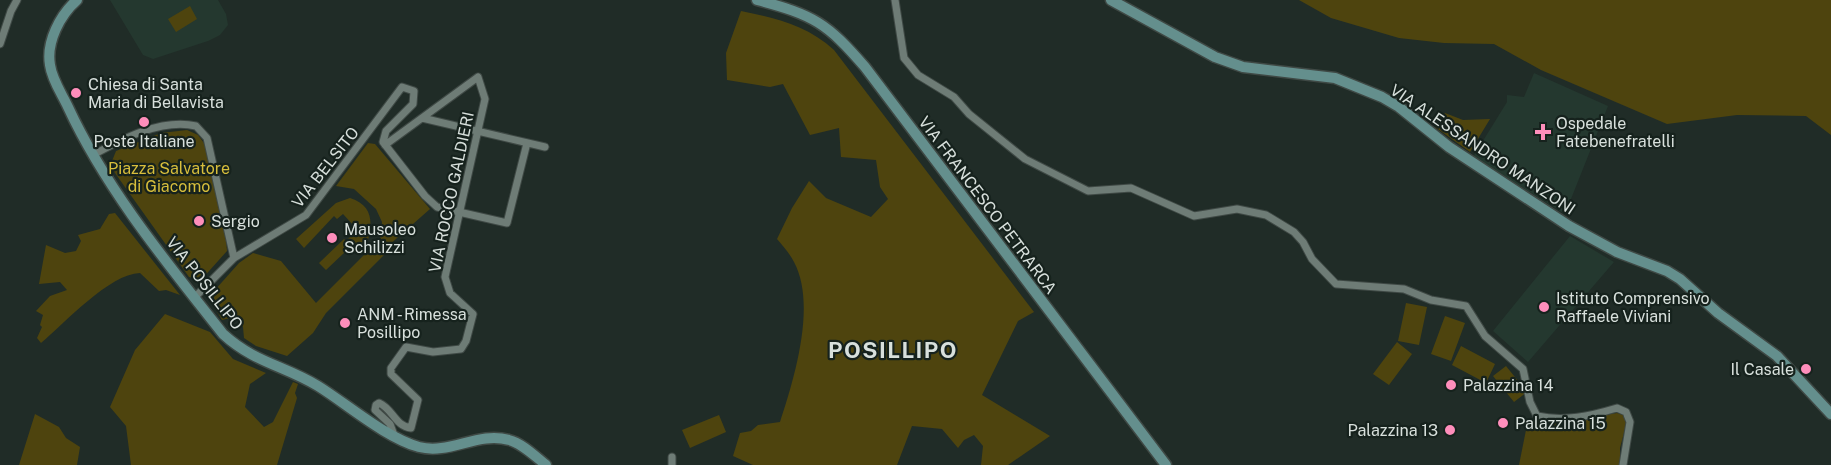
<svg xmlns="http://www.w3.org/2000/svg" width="1831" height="465" font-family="'Public Sans',sans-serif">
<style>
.built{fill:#24382f}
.green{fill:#4e440e}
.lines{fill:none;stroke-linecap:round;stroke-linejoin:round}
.street-casing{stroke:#3f4945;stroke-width:9}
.secondary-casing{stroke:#3f4945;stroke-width:13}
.street{stroke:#6e7c76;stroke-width:7}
.secondary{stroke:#648f8d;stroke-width:10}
.poi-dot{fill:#fe8ebb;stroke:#16221d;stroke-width:2}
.labels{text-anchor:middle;stroke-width:4.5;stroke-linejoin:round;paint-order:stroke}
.poi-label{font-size:16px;fill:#d8e0dc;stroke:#16221d;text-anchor:start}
.street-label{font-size:16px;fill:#d8e0dc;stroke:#16221d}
.park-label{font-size:16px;fill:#d7be3c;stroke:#16221d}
.district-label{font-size:22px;font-weight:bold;letter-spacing:1.5px;fill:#d8e0dc;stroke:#16221d}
</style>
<rect width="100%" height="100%" fill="#202c27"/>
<path class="built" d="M110,0H218L226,14L228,25L220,35L208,41L153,59L143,55Z
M1534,73L1608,106L1565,214L1473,157L1507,102V95L1524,97Z
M1570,236L1614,262L1528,362L1493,331Z"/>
<path class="green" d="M1299,0H1831V135L1806,116L1737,115L1667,124L1541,70L1494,44L1444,43L1399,38L1331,18Z
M190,6L197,19L176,32L168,19Z
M741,11C776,18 807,25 834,50L1034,312L1018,321L982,395L1050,436L1008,465H981L983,446L974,435L964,440L958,448L942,429L912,426L897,465H753L733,456L740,433L751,431L758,425L780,422C794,379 817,305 794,262C790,254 783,246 777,239L792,208L809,181L826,198L871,217L888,199L880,187L876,160L841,157L839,128L810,135L783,84L770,87L727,80L726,53Z
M1445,113L1463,120L1490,119L1470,152L1435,127Z
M187,130L198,135L206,146L225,228L227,251L201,280L189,277L110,166L116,151L161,133Z
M368,143L375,144L430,209L388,246L390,249L326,313L313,333L287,356L256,346L244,338L243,327L235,317L222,320L214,306V291L239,263L253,253L281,261L316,303L380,239L382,222L376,209L354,189L336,186Z
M350,198C372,205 373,221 368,240L349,255L345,252L326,270L319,263L344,239L346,241L351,236L348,232L354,226L343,214L337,219L334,216L304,248L296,239L336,203Z
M115,213L180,295L166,290L159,291L140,273C109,274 65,323 41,343L37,338L42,327L40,325L43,315L36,311L50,296L67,290L60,282L39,284L46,245L65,253L76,251L81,241L78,235L100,229L109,214Z
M1406,303L1427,307L1419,345L1398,341Z
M165,314L210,332L233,359L266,373L250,384L245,407L264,427L273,422L293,382L298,384L295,393L297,398L277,465H131L126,426L110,407L135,350Z
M1445,316L1465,323L1451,361L1431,354Z
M1397,342L1412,354L1389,385L1373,374Z
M1461,346L1495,364L1486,383L1452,365Z
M1506,366L1527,392L1514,402L1493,376Z
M1617,413L1623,415L1627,421L1620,448V465H1519L1526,430L1530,424L1558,423Z
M35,414L59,427L66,438L80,447L77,465H19Z
M719,415L726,432L690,448L682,430Z"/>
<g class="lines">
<defs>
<path id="street" d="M895,0L904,58L918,75L954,97L969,114L1025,159L1088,191L1131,188L1194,216L1237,209L1266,215L1294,232L1303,242L1312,259L1336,284L1404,289L1431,300L1466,306L1485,336L1523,369L1530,402L1537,416C1565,422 1590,416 1617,408L1626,412L1630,422L1623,465
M0,44L11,11L17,0
M422,118L545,147
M385,145L478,77L485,99L445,277L450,293L473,314L466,341L461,349L433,352L406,347L391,368V374L418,400L411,428C395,426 393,409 379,403L376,405L375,410L390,424L394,435
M93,155C122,139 162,118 196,126L207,138L234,258
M194,298L234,258L306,215L402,87L414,91L413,104L386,131L383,142L425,196L437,207L507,223L527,143
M672,457V465"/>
<path id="secondary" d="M77,0C60,15 46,42 50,65C52,80 62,94 68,107C106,189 167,263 223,334C255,363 283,365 318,386C347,404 386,438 419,447C450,455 478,431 509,440C522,443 536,457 546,465
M757,0C814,15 827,23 865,67L1166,465
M1111,0L1215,57L1243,67L1335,78L1382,97L1399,107L1449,147L1569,226L1617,252L1667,271L1680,279L1718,313L1777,356L1831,414"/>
</defs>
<use href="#street" class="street-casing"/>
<use href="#secondary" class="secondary-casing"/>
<use href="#street" class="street"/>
<use href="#secondary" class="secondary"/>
</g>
<g class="poi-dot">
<circle cx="76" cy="93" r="6"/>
<circle cx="144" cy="122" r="6"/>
<path d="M1540 123h6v6h6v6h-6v6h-6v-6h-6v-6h6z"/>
<circle cx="199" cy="221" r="6"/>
<circle cx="332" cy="238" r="6"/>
<circle cx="1544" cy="307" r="6"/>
<circle cx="345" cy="323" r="6"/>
<circle cx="1806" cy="369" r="6"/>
<circle cx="1451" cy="385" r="6"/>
<circle cx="1503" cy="423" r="6"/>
<circle cx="1450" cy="430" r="6"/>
</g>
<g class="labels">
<g class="poi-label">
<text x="88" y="90">Chiesa di Santa<tspan x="88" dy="18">Maria di Bellavista</tspan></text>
<text x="1556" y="129">Ospedale<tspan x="1556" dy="18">Fatebenefratelli</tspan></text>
<text x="144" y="147" text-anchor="middle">Poste Italiane</text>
<text x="211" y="227">Sergio</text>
<text x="344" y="235">Mausoleo<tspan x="344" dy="18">Schilizzi</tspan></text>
<text x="1556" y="304">Istituto Comprensivo<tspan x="1556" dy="18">Raffaele Viviani</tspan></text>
<text x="357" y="320">ANM - Rimessa<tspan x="357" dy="18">Posillipo</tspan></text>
<text x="1794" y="375" text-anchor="end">Il Casale</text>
<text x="1463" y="391">Palazzina 14</text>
<text x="1515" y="429">Palazzina 15</text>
<text x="1438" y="436" text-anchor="end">Palazzina 13</text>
</g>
<g class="street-label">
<text transform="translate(1483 149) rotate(34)" y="6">VIA ALESSANDRO MANZONI</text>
<text transform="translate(325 167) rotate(-52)" y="6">VIA BELSITO</text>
<text transform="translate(451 192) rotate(-78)" y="6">VIA ROCCO GALDIERI</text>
<text transform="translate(988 205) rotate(53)" y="6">VIA FRANCESCO PETRARCA</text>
<text transform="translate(205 283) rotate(52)" y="6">VIA POSILLIPO</text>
</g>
<g class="park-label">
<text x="169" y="174">Piazza Salvatore<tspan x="169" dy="18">di Giacomo</tspan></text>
</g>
<g class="district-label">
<text x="893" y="358">POSILLIPO</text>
</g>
</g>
</svg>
